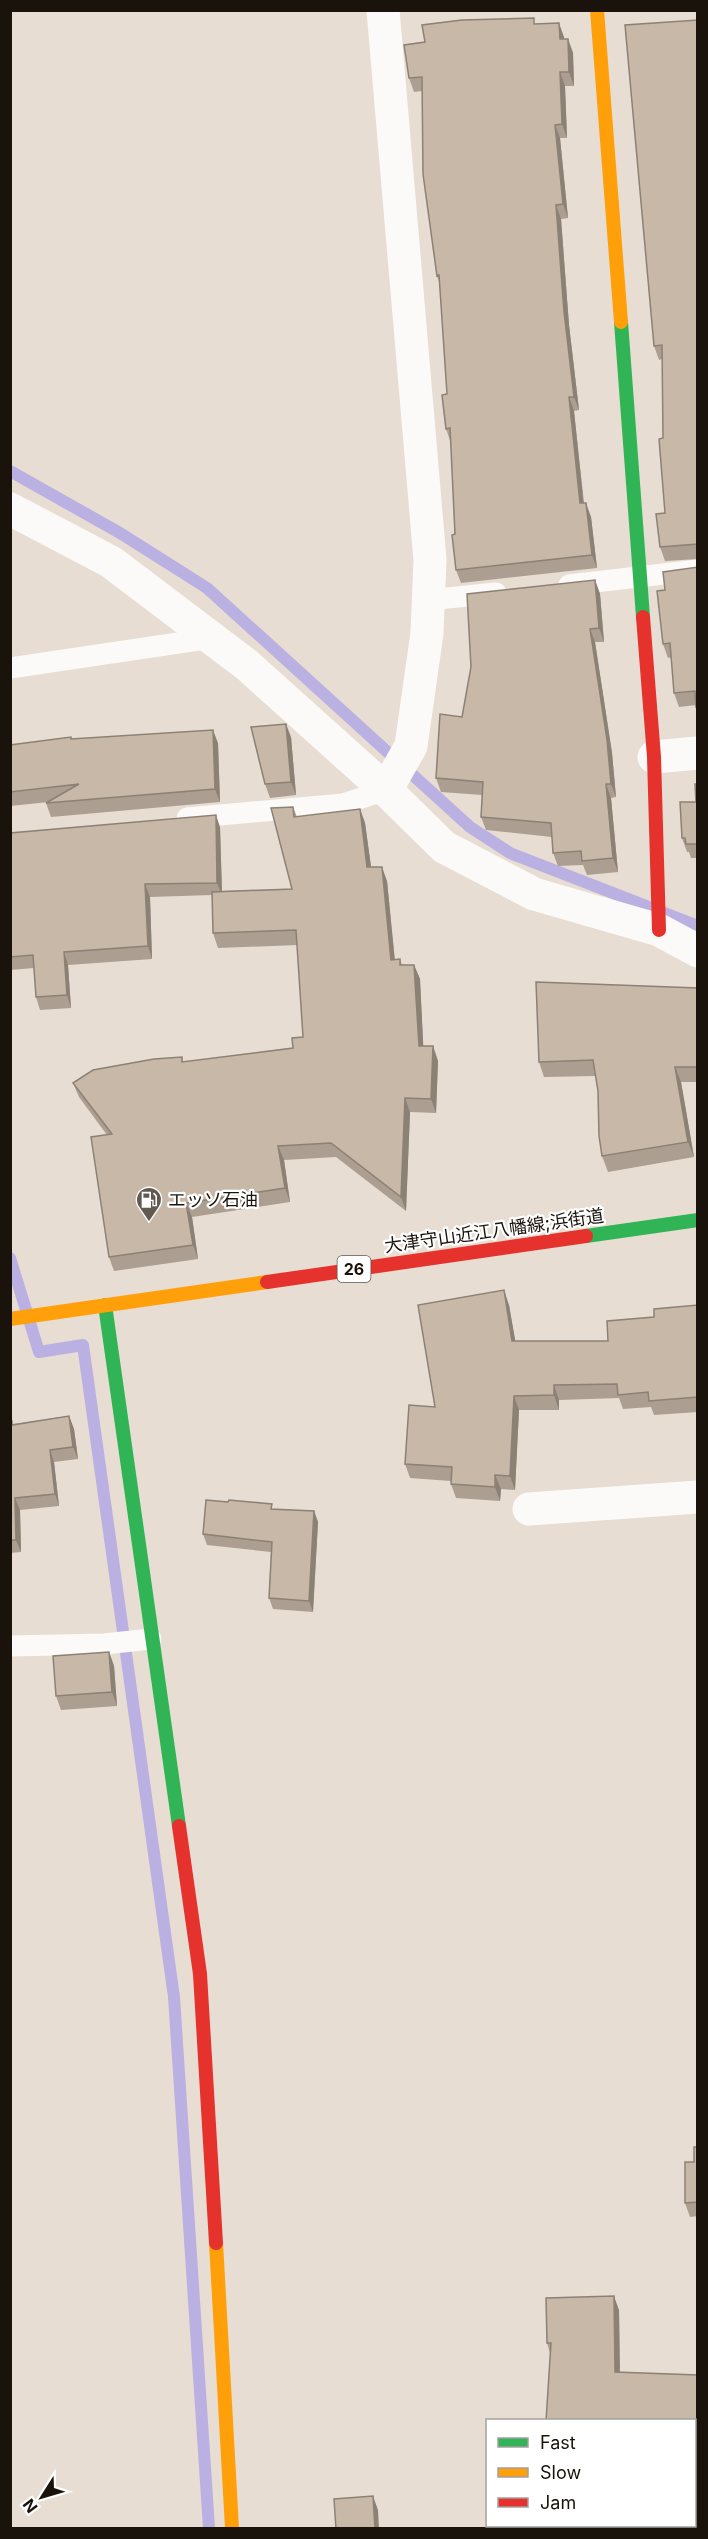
<svg xmlns="http://www.w3.org/2000/svg" width="708" height="2539" font-family="Inter,'Noto Sans JP',sans-serif">
<style>
.lines{fill:none;stroke-linecap:round;stroke-linejoin:round}
.stream{stroke:#bab1e2;stroke-width:12}
.lane{stroke:#fcfaf8;stroke-width:21}
.street{stroke:#fcfaf8;stroke-width:33}
.fast{stroke:#30b455;stroke-width:14}
.slow{stroke:#ff9f0a;stroke-width:14}
.jam{stroke:#e5322d;stroke-width:14}
.wall{fill:#ac9e90}
.shaded-wall{fill:#8c8175}
.building{fill:#c8b8a7;stroke:#8c8175;stroke-width:1.5}
.labels{text-anchor:middle;stroke-width:4.5;stroke-linejoin:round;paint-order:stroke}
.shield{fill:#fff;stroke:#5f5a55;stroke-width:1.5}
.shield-label{font-size:16px;font-weight:bold;fill:#1a130c}
.poi-label{font-size:18px;fill:#1a130c;stroke:#fff;text-anchor:start}
.street-label{font-size:18px;fill:#1a130c;stroke:#fff}
</style>
<rect width="100%" height="100%" fill="#e8ddd2"/>
<g class="lines">
<path class="stream" d="M10,471L120,533L207,588L470,827L510,853L698,926
M10,1258L39,1352L83,1345L174,1997L209,2528"/>
<path class="lane" d="M569,585L698,570
M428,600L496,593
M10,668L212,638
M187,818L343,804L386,790
M10,1646L104,1644L151,1639"/>
<path class="street" d="M383,10L430,560L427,633L411,746L386,790
M10,509L111,562L247,665L386,790L444,847L534,894L659,930L698,951
M654,757L698,753
M529,1509L698,1497
M653,2526L654,2528"/>
<path class="fast" d="M621,322L643,617
M586,1236L698,1220
M105,1305L179,1826"/>
<path class="slow" d="M597,10L621,322
M10,1319L267,1282
M216,2243L232,2528"/>
<path class="jam" d="M643,617L654,757L659,930
M267,1282L586,1236
M179,1826L200,1974L216,2243"/>
</g>
<path class="wall" d="M698,20V559L665,561L660,547L665,513L662,359L659,360L654,346Z
M536,24L564,37V39H568L573,53L574,86H565L567,138H560L568,218L561,219L569,325L579,410L574,411L584,503L591,517L597,568L461,583L456,570L451,443L446,429L447,394L440,284L437,276L422,91L414,92L409,78Z
M698,567V710L696,705L679,707L674,693L672,657L668,658L663,644L665,590Z
M595,580L600,594L604,642H595L612,753L616,797L611,798L618,872L587,875L583,865L558,866L553,853L552,837L486,830L481,817L482,795L441,792L436,778L462,717Z
M291,737L296,795L270,798L265,784Z
M72,739L218,743L220,802L51,817L46,803L49,802L10,806V745Z
M698,784V858H691L689,852H687L682,838L696,802Z
M293,807L297,817L360,809L365,823L371,867L387,881L395,960L400,959L402,965H414L420,979L423,1046H433L438,1061L436,1113L410,1112L406,1211L336,1157L284,1160L290,1202L192,1217L198,1259L114,1271L109,1257L107,1135L79,1097L73,1083L182,1057L183,1062L293,1048L303,1037L297,945L218,948L213,933L212,895L150,897L152,959L68,965L71,1008L40,1010L36,997L34,968L10,970V833L220,827L222,891L292,889Z
M698,988V1082H681L694,1157L608,1172L602,1156L598,1091L595,1076L544,1077L539,1062Z
M509,1305L515,1341H608L654,1317L698,1305V1412L654,1415L651,1407L623,1409L619,1398L559,1400V1410H519L515,1490L501,1489L500,1501L456,1498L451,1484V1481L410,1478L405,1464L435,1407Z
M69,1416L74,1429L78,1459L54,1462L59,1506L20,1510L21,1552L10,1553V1421L13,1424Z
M273,1509L314,1511L318,1522L313,1612L273,1609L269,1598L271,1552L207,1545L203,1534Z
M109,1652L114,1666L117,1706L61,1710L56,1696Z
M698,2147V2216L690,2217L685,2203Z
M619,2310L620,2372L694,2526L550,2353L547,2343Z
M521,2526H635L637,2529H522Z"/>
<path class="shaded-wall" d="M559,23L564,37L565,53L560,39Z
M568,39L573,53L574,86L569,72Z
M560,72L565,86L567,138L562,124Z
M555,125L560,138L568,218L563,204Z
M556,205L561,219L569,325L579,410L574,397L564,312Z
M569,397L574,411L585,517L580,503Z
M586,503L591,517L597,568L592,555Z
M595,580L600,594L604,642L599,628Z
M590,629L595,642L612,753L616,797L611,784Z
M286,724L291,737L296,795L291,782Z
M213,730L218,743L220,802L215,789Z
M606,784L611,798L618,872L613,858Z
M360,809L365,823L373,881L367,867Z
M216,815L220,827L222,895L217,883Z
M382,867L387,881L396,974L391,960Z
M145,884L150,897L152,959L148,946Z
M64,952L68,965L71,1008L67,995Z
M414,965L420,979L424,1060L419,1046Z
M433,1046L438,1061L436,1113L431,1099Z
M675,1067L681,1082L694,1157L688,1142Z
M405,1098L410,1112L406,1211L401,1197Z
M278,1146L284,1160L290,1202L285,1188Z
M186,1203L192,1217L198,1259L193,1245Z
M504,1290L509,1305L518,1356L512,1341Z
M554,1385L559,1400V1410L554,1395Z
M514,1396L519,1410L515,1490L510,1476Z
M69,1416L74,1429L78,1459L73,1447Z
M50,1450L54,1462L59,1506L55,1494Z
M495,1475L501,1489L500,1501L495,1487Z
M15,1498L20,1510L21,1552L16,1540Z
M314,1511L318,1522L313,1612L309,1601Z
M109,1652L114,1666L117,1706L112,1692Z
M614,2296L619,2310L620,2385L615,2372Z
M698,2383V2455L696,2448Z
M373,2496L378,2510L379,2529H375Z"/>
<path class="building" d="M534,18V24L559,23L560,39H568L569,72H560L562,124L555,125L563,204L556,205L564,312L574,397H569L580,503H586L592,555L456,570L452,535L455,534L450,428L446,429L442,395L447,394L439,275L437,276L423,174L422,77L409,78L404,45L425,42L422,25L462,20Z
M698,20V544L660,547L656,514L665,513L659,439L663,438L662,345L654,346L625,25Z
M698,567V706L696,707L695,691L674,693L670,643L663,644L657,591L665,590L663,572Z
M595,580L599,628L590,629L607,740L611,784H606L613,858L582,861L581,851L553,853L551,823L481,817L483,782L436,778L440,714L462,717L471,667L467,594Z
M286,724L291,782L265,784L251,727Z
M213,730L215,789L46,803L79,784L10,792V745L71,737V739Z
M695,784H698V852L697,844H686L685,838H682L680,802H696Z
M293,807L294,817L360,809L367,867H382L391,960L400,959V965H414L419,1046H433L431,1099L405,1098L401,1197L331,1143L278,1146L285,1188L186,1203L193,1245L109,1257L91,1137L112,1134L73,1083L93,1070L154,1059L182,1057V1062L293,1048L292,1038L303,1037L296,930L213,933L212,892L292,889L271,808Z
M216,815L217,883L145,884L148,946L64,952L67,995L36,997L33,955L10,957V833Z
M536,982L698,988V1067H675L688,1142L602,1156L599,1136L598,1091L593,1060L539,1062Z
M504,1290L512,1341H608L607,1321L654,1317V1309L698,1305V1397L649,1401L648,1392L618,1395L617,1384L554,1385V1395L514,1396L510,1476L495,1475V1487L451,1484L452,1467L405,1464L409,1405L435,1407L418,1305Z
M69,1416L73,1447L50,1450L55,1494L15,1498L16,1540H10V1421H12V1425Z
M206,1500L228,1502L229,1500L272,1504L271,1509L314,1511L309,1601L269,1598L272,1542L203,1534Z
M109,1652L112,1692L56,1696L53,1656Z
M694,2147H698V2202L685,2203V2162H694Z
M614,2296L615,2372L698,2375L696,2448L698,2455V2529H660L664,2526H694V2421H546L551,2343H547L546,2298Z
M373,2496L375,2529H336L334,2499Z
M536,2526H635L637,2529H537Z"/>
<defs>
<symbol id="fuel-pin" viewBox="-11 -11 22 30"><path d="M0 17L-7.5 6A9.5 9.5 0 1 1 7.5 6Z" fill="#625a51" stroke="#fff"/><path d="M-5.5-6h7V0h2V4h1.3V-2.5L3-4.5l.8-.8L6-3V5H2.5V1h-1V6h-7ZM-4.2-4.7v3.2H.2V-4.7Z" fill="#fff"/></symbol>
</defs>
<g fill-rule="evenodd">
<use href="#fuel-pin" x="134" y="1185" width="30" height="40"/>
</g>
<g class="labels">
<rect class="shield" x="337.5" y="1256" width="33" height="26" rx="4.5"/>
<g class="shield-label">
<text x="354" y="1275">26</text>
</g>
<g class="poi-label">
<text x="168" y="1206">エッソ石油</text>
</g>
<g class="street-label">
<text transform="translate(494 1231) rotate(-8)" y="6">大津守山近江八幡線;浜街道</text>
</g>
</g>
<rect width="708" height="2539" fill="none" stroke="#1a130c" stroke-width="24"/>
<rect x="486" y="2419" width="210" height="108" fill="#ffffff" stroke="#a3a19e" stroke-width="1.5"/>
<rect x="498" y="2438" width="30" height="9" fill="#30b455" stroke="#a3a19e" stroke-width="1.5"/>
<text x="540" y="2449" font-size="18" fill="#1a130c">Fast</text>
<rect x="498" y="2468" width="30" height="9" fill="#ff9f0a" stroke="#a3a19e" stroke-width="1.5"/>
<text x="540" y="2479" font-size="18" fill="#1a130c">Slow</text>
<rect x="498" y="2498" width="30" height="9" fill="#e5322d" stroke="#a3a19e" stroke-width="1.5"/>
<text x="540" y="2509" font-size="18" fill="#1a130c">Jam</text>
<g transform="translate(42 2497) rotate(233)" stroke="#ffffff" stroke-width="4.5" paint-order="stroke">
<path d="M0-4.5L10 22L0 15L-10 22Z" fill="#1a130c"/>
<text y="-9" font-size="16" font-weight="bold" text-anchor="middle" fill="#1a130c">N</text>
</g>
</svg>
